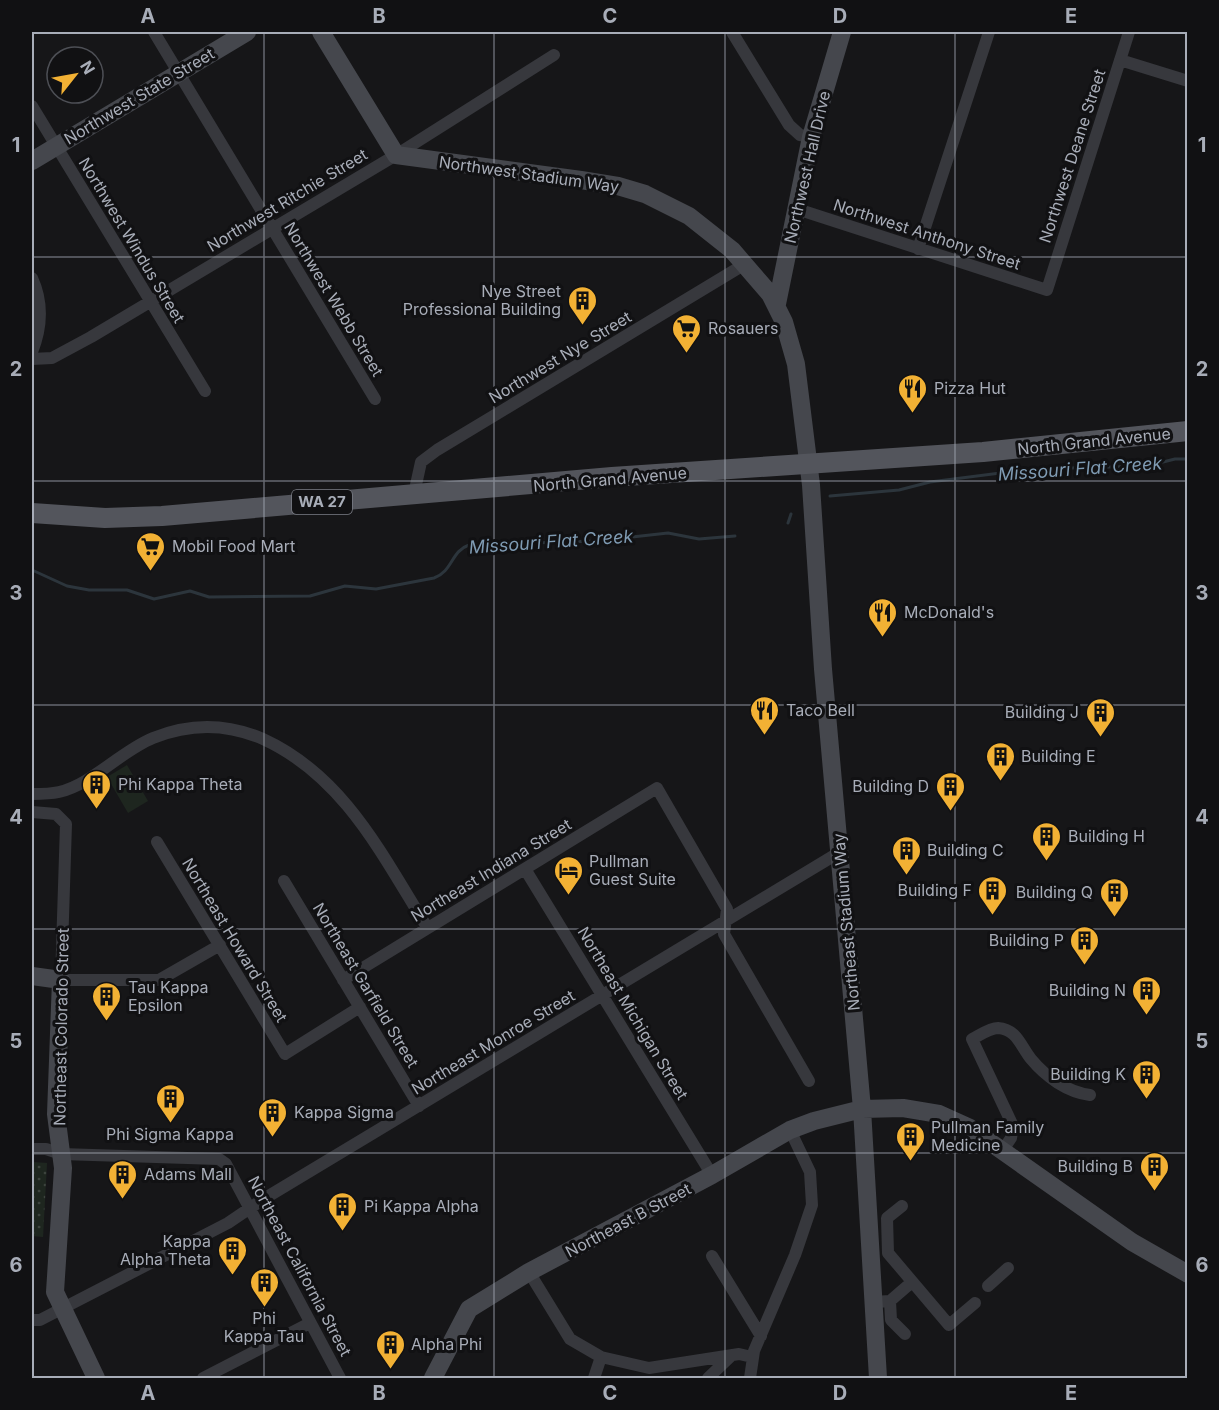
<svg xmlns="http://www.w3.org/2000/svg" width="1219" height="1410" font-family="Inter,sans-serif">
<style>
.grass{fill:#1e261f}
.park{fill:url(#park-dots)}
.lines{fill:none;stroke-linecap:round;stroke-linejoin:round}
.stream{stroke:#2c353c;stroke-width:3}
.street{stroke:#37383d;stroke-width:12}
.secondary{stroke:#45474d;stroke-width:18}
.primary{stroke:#53555c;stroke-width:20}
.grid{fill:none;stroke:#a8adb8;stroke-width:1.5;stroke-opacity:0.55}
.labels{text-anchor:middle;stroke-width:6;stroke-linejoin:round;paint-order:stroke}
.shield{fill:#111113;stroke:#7b7e86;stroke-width:1.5}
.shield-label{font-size:15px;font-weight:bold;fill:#a8adb8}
.street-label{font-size:16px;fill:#a8adb8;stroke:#111113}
.poi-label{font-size:16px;fill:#a8adb8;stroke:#111113;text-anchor:start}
.water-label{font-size:18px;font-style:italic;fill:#7f9bb3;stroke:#111113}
.neatline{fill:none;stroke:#a8adb8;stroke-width:2}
.grid-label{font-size:20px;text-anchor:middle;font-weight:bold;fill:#a8adb8}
</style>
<defs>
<pattern id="park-dots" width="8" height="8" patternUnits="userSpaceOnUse" patternTransform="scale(1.5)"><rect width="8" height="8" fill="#1e261f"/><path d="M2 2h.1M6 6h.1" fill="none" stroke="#3c433d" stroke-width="1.8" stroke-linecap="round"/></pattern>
</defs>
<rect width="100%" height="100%" fill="#161618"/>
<path class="grass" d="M127,765L148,801L128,813L107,777Z"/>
<path class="park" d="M32,1162L47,1163L43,1237L32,1236Z"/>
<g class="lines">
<path class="stream" d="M830,496L899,490L930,482L1032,469L1147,466L1175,459H1188
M788,523L791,514
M32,570L67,586L89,590H127L154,599L190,591L209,597L310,596L345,586L376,589L434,578C453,571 451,551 469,545L596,541L668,533L699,539L735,536"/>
<path class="street" d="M154,32L375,399
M732,32L789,125L800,135L811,137
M1120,60L1188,81
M32,106L205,391
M797,209L1047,290L1129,32
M918,249L989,32
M32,278C43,302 42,327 32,352
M32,359L52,358L91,337L396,155L554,55
M414,494L421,462L437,450L745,264
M32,794C40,794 50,794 59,792C91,785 121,751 153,738C190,723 226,723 263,739C344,776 382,855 427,927
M32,812L56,814L66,824L61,980H159L220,945
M157,842L285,1054L360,1007
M525,869L712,1175
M284,881L419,1106
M343,980L657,788L727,909L724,934L809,1081
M32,1149H46L61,1154L219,1159L226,1164L340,1378
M1003,1150L1011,1138L1013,1126L972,1039C980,1035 990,1028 998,1028C1017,1029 1021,1047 1031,1059C1046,1077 1067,1092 1090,1095
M902,1206L887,1218L888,1253L949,1325L975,1303
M712,1256L761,1336
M529,1272L570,1339L601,1357L649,1368L739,1354L752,1357
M988,1286L1008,1268
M890,1301L891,1320L905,1334
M873,1302L890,1301L912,1282
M32,1320H40L228,1223L262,1200L840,852
M203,1378L310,1323
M594,1378L601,1357
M708,1378L731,1356
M750,1378L754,1351L795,1255L812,1205L810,1172L790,1130"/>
<path class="secondary" d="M321,32L396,155L581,180L618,186L645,194L689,216L732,250L770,294L784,322L796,364L811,485L823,669L862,1109L878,1378
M32,161L247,32
M777,304L811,137L842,32
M32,976L61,980L56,1114L63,1168L55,1292L96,1378
M433,1378L469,1309L529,1272L712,1175L790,1130L814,1121L862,1109L903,1108L939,1114L970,1128L1132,1242L1188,1274"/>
<path class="primary" d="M32,513L105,518L162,516L612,477L983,452L1188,431"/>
</g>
<path class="grid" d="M264,32V1378M494,32V1378M725,32V1378M955,32V1378M32,257H1188M32,481H1188M32,705H1188M32,929H1188M32,1153H1188"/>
<defs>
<symbol id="building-pin" viewBox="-11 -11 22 30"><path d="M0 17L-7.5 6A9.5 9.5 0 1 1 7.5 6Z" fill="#f2b134" stroke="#111113"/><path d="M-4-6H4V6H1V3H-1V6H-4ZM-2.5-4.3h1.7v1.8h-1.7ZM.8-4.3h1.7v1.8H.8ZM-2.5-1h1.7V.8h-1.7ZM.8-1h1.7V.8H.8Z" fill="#111"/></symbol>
<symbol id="supermarket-pin" viewBox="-11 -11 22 30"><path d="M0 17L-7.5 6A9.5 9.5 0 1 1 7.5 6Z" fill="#f2b134" stroke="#111113"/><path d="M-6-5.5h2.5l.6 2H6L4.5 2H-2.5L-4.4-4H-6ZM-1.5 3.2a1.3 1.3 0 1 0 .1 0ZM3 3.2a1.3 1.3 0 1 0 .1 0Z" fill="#111"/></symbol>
<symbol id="restaurant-pin" viewBox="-11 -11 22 30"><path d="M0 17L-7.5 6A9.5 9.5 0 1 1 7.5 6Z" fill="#f2b134" stroke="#111113"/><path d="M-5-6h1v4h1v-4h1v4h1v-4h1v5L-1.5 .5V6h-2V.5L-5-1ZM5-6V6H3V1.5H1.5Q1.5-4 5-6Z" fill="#111"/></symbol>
<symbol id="hotel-pin" viewBox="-11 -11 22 30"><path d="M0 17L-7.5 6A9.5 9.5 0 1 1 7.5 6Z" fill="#f2b134" stroke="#111113"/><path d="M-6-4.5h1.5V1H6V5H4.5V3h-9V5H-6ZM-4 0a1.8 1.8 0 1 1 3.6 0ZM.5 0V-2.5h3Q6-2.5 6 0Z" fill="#111"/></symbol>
</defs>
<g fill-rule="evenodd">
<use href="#building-pin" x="566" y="284" width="33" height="45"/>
<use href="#supermarket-pin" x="670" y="312" width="33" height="45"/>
<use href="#restaurant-pin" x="896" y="372" width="33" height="45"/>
<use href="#supermarket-pin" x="134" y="530" width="33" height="45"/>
<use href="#restaurant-pin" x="866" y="596" width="33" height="45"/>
<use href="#restaurant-pin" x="748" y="694" width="33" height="45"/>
<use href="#building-pin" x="1084" y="696" width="33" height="45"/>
<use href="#building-pin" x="984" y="740" width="33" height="45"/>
<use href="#building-pin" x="80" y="768" width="33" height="45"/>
<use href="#building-pin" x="934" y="770" width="33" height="45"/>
<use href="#building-pin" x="1030" y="820" width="33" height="45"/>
<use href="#building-pin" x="890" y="834" width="33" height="45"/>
<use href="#hotel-pin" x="552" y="854" width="33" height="45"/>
<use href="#building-pin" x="976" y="874" width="33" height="45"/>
<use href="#building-pin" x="1098" y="876" width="33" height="45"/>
<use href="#building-pin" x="1068" y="924" width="33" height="45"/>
<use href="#building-pin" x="1130" y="974" width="33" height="45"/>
<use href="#building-pin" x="90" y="980" width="33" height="45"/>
<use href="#building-pin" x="1130" y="1058" width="33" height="45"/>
<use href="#building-pin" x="154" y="1082" width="33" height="45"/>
<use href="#building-pin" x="256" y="1096" width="33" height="45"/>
<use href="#building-pin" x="894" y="1120" width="33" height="45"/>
<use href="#building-pin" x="1138" y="1150" width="33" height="45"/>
<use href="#building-pin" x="106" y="1158" width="33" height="45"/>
<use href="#building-pin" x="326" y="1190" width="33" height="45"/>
<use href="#building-pin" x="216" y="1234" width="33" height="45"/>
<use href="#building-pin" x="248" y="1266" width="33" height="45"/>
<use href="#building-pin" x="374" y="1328" width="33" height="45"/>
</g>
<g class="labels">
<rect class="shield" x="292" y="490" width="60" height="24" rx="4.5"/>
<g class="shield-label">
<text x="322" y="507">WA 27</text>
</g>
<g class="street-label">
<text transform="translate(139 96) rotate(-31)" y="6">Northwest State Street</text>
<text transform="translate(1072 156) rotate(-72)" y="6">Northwest Deane Street</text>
<text transform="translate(807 167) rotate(-77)" y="6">Northwest Hall Drive</text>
<text transform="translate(529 174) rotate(8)" y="6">Northwest Stadium Way</text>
<text transform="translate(287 200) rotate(-31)" y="6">Northwest Ritchie Street</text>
<text transform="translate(927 234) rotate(18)" y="6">Northwest Anthony Street</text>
<text transform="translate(132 240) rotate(59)" y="6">Northwest Windus Street</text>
<text transform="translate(334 299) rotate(59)" y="6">Northwest Webb Street</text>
<text transform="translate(560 357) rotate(-31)" y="6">Northwest Nye Street</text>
<text transform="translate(1094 441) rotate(-6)" y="6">North Grand Avenue</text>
<text transform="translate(610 479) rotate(-5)" y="6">North Grand Avenue</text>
<text transform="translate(491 870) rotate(-31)" y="6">Northeast Indiana Street</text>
<text transform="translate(846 922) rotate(-95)" y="6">Northeast Stadium Way</text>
<text transform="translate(235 940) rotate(59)" y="6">Northeast Howard Street</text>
<text transform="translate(366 985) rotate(59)" y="6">Northeast Garfield Street</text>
<text transform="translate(633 1013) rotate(59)" y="6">Northeast Michigan Street</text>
<text transform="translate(61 1027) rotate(-89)" y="6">Northeast Colorado Street</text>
<text transform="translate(493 1042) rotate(-31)" y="6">Northeast Monroe Street</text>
<text transform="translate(628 1220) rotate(-28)" y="6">Northeast B Street</text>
<text transform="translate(300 1266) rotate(62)" y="6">Northeast California Street</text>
</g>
<g class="poi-label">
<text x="561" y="297" text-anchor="end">Nye Street<tspan x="561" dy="18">Professional Building</tspan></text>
<text x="708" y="334">Rosauers</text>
<text x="934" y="394">Pizza Hut</text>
<text x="172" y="552">Mobil Food Mart</text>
<text x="904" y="618">McDonald's</text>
<text x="786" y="716">Taco Bell</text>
<text x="1079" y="718" text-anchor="end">Building J</text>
<text x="1021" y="762">Building E</text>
<text x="118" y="790">Phi Kappa Theta</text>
<text x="929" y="792" text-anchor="end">Building D</text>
<text x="1068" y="842">Building H</text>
<text x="927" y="856">Building C</text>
<text x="589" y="867">Pullman<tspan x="589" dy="18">Guest Suite</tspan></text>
<text x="972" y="896" text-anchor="end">Building F</text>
<text x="1093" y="898" text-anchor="end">Building Q</text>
<text x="1064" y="946" text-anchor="end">Building P</text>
<text x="128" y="993">Tau Kappa<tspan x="128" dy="18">Epsilon</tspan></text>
<text x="1126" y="996" text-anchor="end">Building N</text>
<text x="1126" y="1080" text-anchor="end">Building K</text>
<text x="294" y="1118">Kappa Sigma</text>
<text x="931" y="1133">Pullman Family<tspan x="931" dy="18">Medicine</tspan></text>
<text x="170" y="1140" text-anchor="middle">Phi Sigma Kappa</text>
<text x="1133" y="1172" text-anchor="end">Building B</text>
<text x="144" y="1180">Adams Mall</text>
<text x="364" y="1212">Pi Kappa Alpha</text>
<text x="211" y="1247" text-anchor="end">Kappa<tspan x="211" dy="18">Alpha Theta</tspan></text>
<text x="264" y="1324" text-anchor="middle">Phi<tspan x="264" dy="18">Kappa Tau</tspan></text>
<text x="411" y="1350">Alpha Phi</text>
</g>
<g class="water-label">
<text transform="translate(1080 469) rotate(-4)" y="6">Missouri Flat Creek</text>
<text transform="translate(551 542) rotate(-4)" y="6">Missouri Flat Creek</text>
</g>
</g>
<rect width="1219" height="1410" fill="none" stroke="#111113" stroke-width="66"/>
<g transform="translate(75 75) rotate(59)"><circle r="28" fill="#111113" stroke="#4d4f55" stroke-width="1.5"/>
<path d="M0-4.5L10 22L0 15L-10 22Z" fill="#f2b134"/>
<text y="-9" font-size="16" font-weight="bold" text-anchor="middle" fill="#a8adb8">N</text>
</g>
<rect x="33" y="33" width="1153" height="1344" class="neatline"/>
<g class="grid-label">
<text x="148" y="23">A</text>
<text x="379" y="23">B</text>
<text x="610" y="23">C</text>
<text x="840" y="23">D</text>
<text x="1071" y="23">E</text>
<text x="16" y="152">1</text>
<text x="1202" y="152">1</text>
<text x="16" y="376">2</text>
<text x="1202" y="376">2</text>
<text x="16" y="600">3</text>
<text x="1202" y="600">3</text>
<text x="16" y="824">4</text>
<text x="1202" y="824">4</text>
<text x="16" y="1048">5</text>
<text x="1202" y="1048">5</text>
<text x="16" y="1272">6</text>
<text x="1202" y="1272">6</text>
<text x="148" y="1400">A</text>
<text x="379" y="1400">B</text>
<text x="610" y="1400">C</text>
<text x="840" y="1400">D</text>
<text x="1071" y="1400">E</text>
</g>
</svg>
